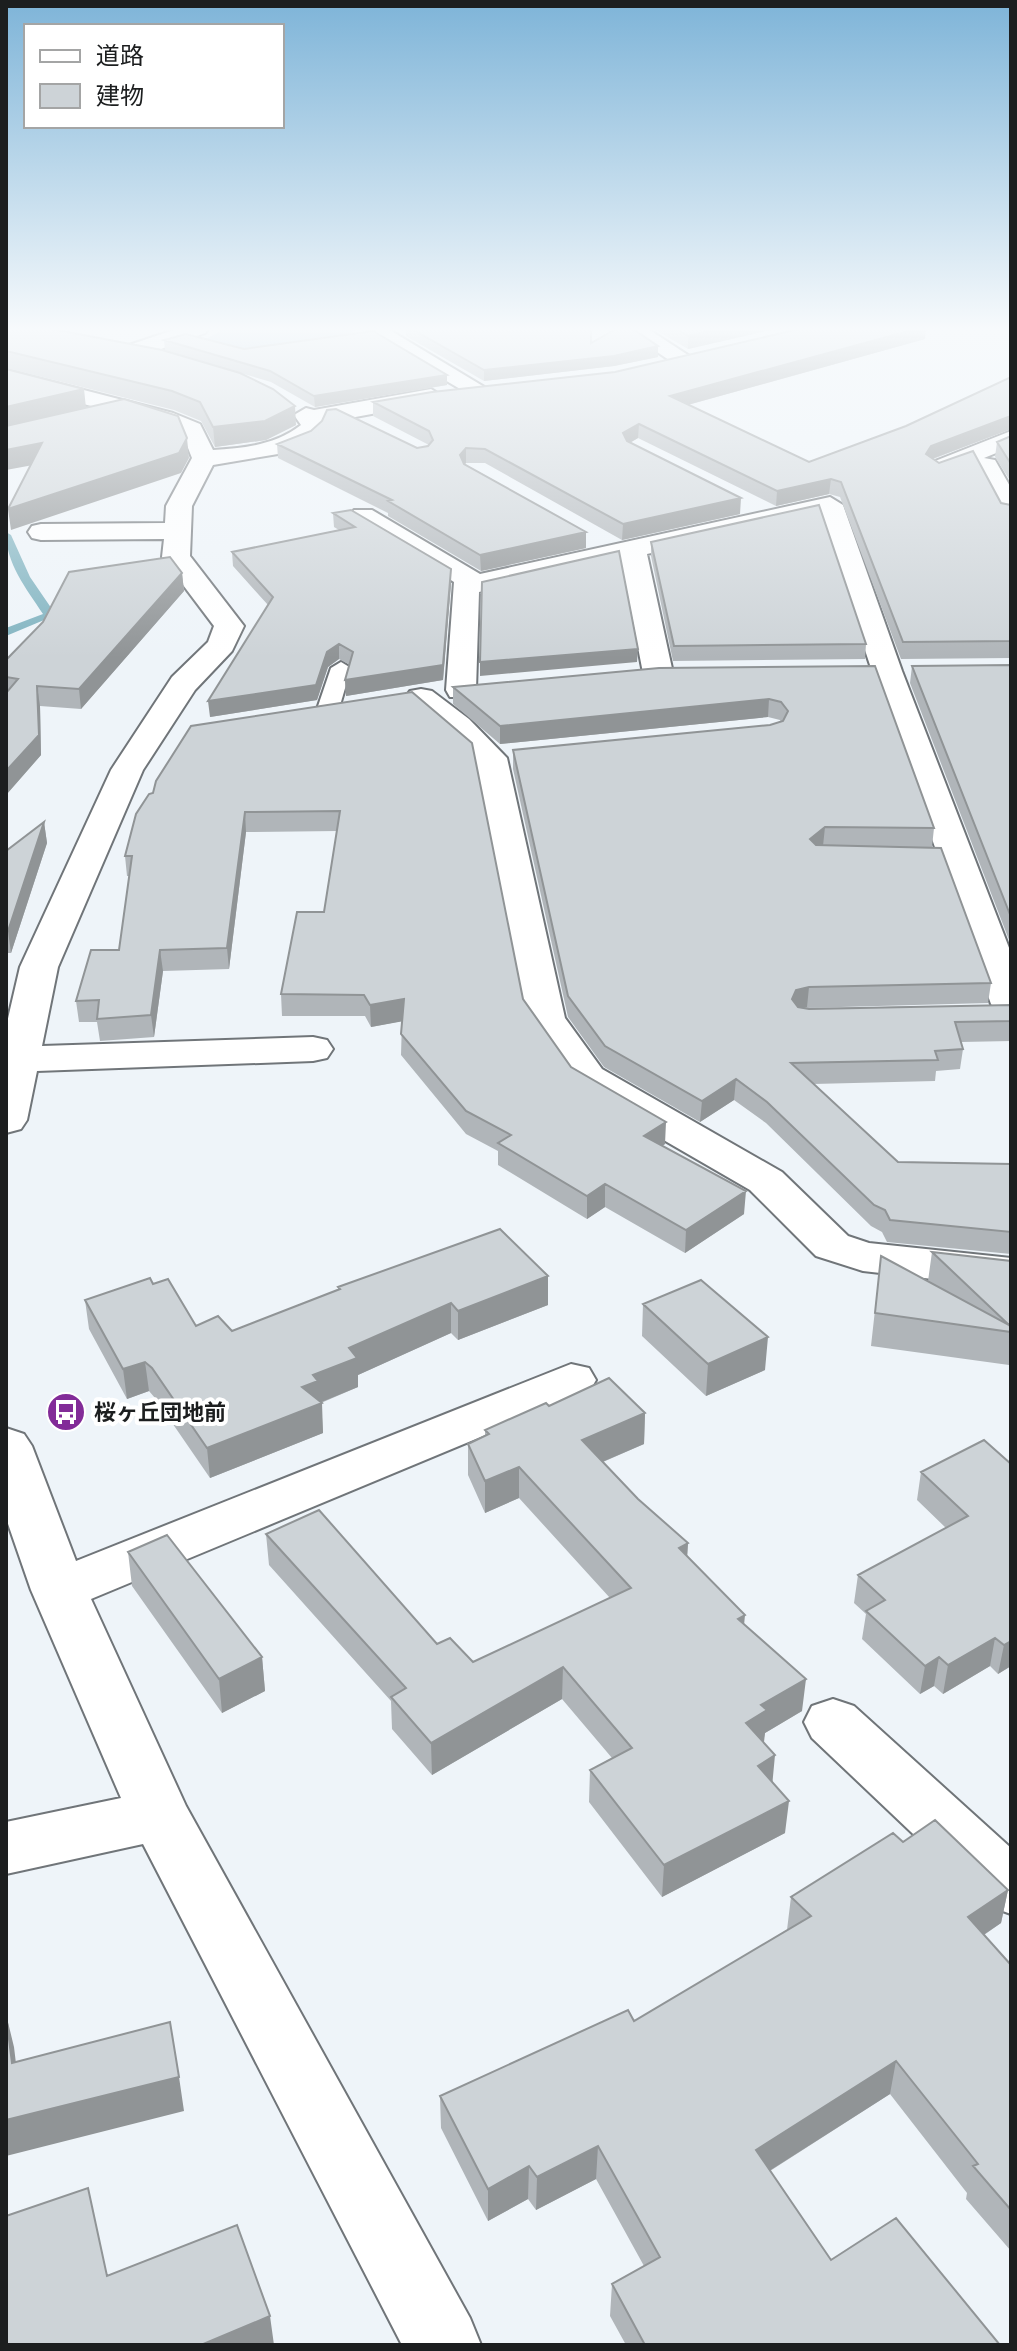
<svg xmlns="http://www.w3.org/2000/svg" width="1017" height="2351" font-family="'DM Sans','Noto Sans JP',sans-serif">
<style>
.green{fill:#aac5da}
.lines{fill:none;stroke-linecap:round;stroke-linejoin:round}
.stream{fill:#80b3c0;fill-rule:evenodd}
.service-casing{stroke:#707579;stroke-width:4}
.minor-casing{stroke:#707579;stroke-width:4}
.service{fill:#fff;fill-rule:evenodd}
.minor{fill:#fff;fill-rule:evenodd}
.wall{fill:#b0b5b9}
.shaded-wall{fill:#909496}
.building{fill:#cdd3d7;stroke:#909496;stroke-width:2}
.labels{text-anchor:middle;stroke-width:8;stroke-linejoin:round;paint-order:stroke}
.poi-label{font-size:22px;font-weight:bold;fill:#1c1e1f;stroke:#fff;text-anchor:start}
</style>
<rect width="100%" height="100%" fill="#eef4f9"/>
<path class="green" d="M224,329H360L281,361L202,341Z"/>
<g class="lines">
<path class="stream" d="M6,532L11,535L30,577L56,615L6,636V628L43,614C26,588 6,564 6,532Z"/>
<defs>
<path id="service" d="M341,662L351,668L338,712L327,718L319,717L316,712L331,668Z"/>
<path id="minor" d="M177,329H208L205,333L139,357H123L120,352L123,347Z
M371,329H388L491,391L480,398L472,396L372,337L368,333Z
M623,329H648L694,359L683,366L675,364Z
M6,370L173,413L200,424L213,450C245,448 275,445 301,425L294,415L306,408L314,410L431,389L442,396L431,403L323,423L326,427L322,432L284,453L213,465L192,506L190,556L244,626L232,651L195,690L143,770L58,967L42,1046L313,1037L327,1040L333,1049L327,1058L313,1061L37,1071L27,1120L21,1129L6,1133V1027L20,967L111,770L172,677L208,642L214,626L162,557L164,539L41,540L32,538L28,532L32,526L41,524L165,523L166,506L192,458L182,433L157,423L6,384Z
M1011,431V447L984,458L995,460L1011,488V519L1002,517L974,465L976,461L939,475L927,468L930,463Z
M830,497L843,505L902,671L1011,953V1016L997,1012L991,1004L872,671L820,515L647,554L673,673L669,679H647L643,673L621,560L479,592L476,690L472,697H450L446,690L454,582L350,516L354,510H372L480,574Z
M421,689L432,691L469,719L507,758L565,1018L602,1069L782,1172L848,1236L869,1243L1011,1258V1288L863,1271L816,1256L750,1190L572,1087L525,1019L475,761L410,705L405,698L410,691Z
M571,1364L589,1368L596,1380L589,1392L91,1599L186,1806L470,2318L481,2345H402L143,1844L6,1874V1822L121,1798L31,1590L6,1518V1428L24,1434L32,1446L76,1561Z
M833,1699L854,1706L1011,1848V1914L989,1906L812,1738L804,1722L812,1706Z"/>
</defs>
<use href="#service" class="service-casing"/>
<use href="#minor" class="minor-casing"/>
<use href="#service" class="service"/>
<use href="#minor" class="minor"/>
</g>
<path class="wall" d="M6,329L165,350L164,340L244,349L447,385L315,407L271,382L234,371L296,425L266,440L215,447L201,421L174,410L6,368Z
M406,329H591V343L658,357L614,366L484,381L406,336Z
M654,329H775L688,349Z
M925,339L688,405L809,462L906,426L1011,377V429L933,459L1001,503L1011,505V658L901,659L840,497L829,494L776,506L638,438L630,443L740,514L622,540L485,463H466L465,464L586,532V548L481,571L388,516V513L278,458L277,444L417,448L429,445L373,416V402Z
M1011,436V482L995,457L997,442Z
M333,513L451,584L443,680L346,696L345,680L350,665L339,659L328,667L317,700L210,717L268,605L233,566L232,552L339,530L334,527Z
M651,542L866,644L865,659L673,661L651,556Z
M182,573L184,591L81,709L40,706L41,755L6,795V660Z
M1011,665V945L910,683L912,666Z
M875,666L934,828L932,847L991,983L988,1003L804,1008L1011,1005V1041L961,1042L963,1049L960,1069L936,1071L935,1081L813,1084L898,1162L1011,1164V1254L887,1242L882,1232L871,1226L766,1123L734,1100L700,1122L604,1067L568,1017L513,769V750L770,725L781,722L780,720L768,717L500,744L453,704V687Z
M412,692L523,999L571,1067L665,1144L662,1146L744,1214L685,1253L605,1207L587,1219L498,1165V1151L466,1134L401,1055L402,1021L371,1027L365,1016H282L281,994L324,912L337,831L246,832L229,969L163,971L154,1037L100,1041L97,1022H79L76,1001L119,950L129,876H127L125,856L153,793Z
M44,822L47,843L11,953H6V851Z
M932,1252L1011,1261V1357L1009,1365L871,1346L881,1256L928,1281Z
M153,1284L196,1326L232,1331L338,1290V1287L548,1305L458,1340L451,1333L358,1375V1387L321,1403L323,1433L210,1478L155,1398L149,1391L127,1399L89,1329L85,1300Z
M643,1304L765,1370L706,1396L642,1336Z
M549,1406L645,1413L644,1444L603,1462L638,1499L688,1543L687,1557L744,1624L802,1711L765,1733L763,1742L785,1833L662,1897L589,1802L590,1770L612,1758L562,1699L432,1775L392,1729L391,1701L269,1565L266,1534L437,1644L473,1662L610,1598L519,1498L485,1513L468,1475V1444L485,1436V1430Z
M984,1440L1011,1666L998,1674L990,1666L943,1694L934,1686L920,1694L862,1639L866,1614L854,1603L858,1575L946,1528L917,1500L921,1472Z
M128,1552L262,1657L265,1691L222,1713L132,1586Z
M903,1842L1008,1890L1001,1923L984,1935L1011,1965V2251L966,2199L967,2193L890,2094L770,2171L831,2260L1000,2345H626L610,2316L612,2284L644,2266L596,2179L536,2210L528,2199L488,2221L441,2128L440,2096L634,2021L787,1930L791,1897Z"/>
<path class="shaded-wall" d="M717,329H775L688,349V336Z
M916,329H926L925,339L669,410L670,396Z
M658,346V357L614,366L484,381V370Z
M447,375V385L315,407L314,396Z
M84,389L86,408L6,427V407Z
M295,406L296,425L266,440L215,447L213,427Z
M1011,416V429L929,460L926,454L931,446Z
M639,424L638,438L622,447L623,433Z
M187,438L189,458L181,473L11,530L8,509Z
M42,443L44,463L6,470V450Z
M466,448V463L460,469V455Z
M831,479L829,494L776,506L777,491Z
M741,498L740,514L622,540L623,524Z
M586,532V548L481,571L480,555Z
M451,569V584L443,680L346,696L345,680Z
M182,573L184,591L81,709L79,689Z
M339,644V659L328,667L317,700L210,717L208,701L327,652Z
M638,649L637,662L480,676V662Z
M37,686L40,706L41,755L6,795V771Z
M769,699L768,717L500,744V726Z
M245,812L246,832L229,969L227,948Z
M44,822L47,843L11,953L8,931Z
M825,827L823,846L808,858L810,839Z
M160,950L163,971L154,1037L151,1015Z
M809,987L807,1007L794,1010L792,999L796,990Z
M404,999V1021L371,1027L370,1005Z
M736,1079L734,1100L700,1122L702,1101Z
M666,1122L665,1144L643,1159L644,1136Z
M605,1184V1207L587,1219V1196Z
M746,1191L744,1214L685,1253L686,1230Z
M548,1276V1305L458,1340V1311Z
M451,1303V1333L358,1375V1387L319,1403H322L323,1433L210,1478L207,1448L302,1387L313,1375L349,1348Z
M768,1337L765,1370L706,1396L708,1364Z
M145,1362L149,1391L127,1399L123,1369Z
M645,1413L644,1444L581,1471L582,1440Z
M519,1467V1498L485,1513V1481Z
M688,1543L686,1574L679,1548Z
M745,1615L742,1646L738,1619Z
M995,1638L990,1666L943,1694L948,1665Z
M1011,1641V1666L998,1674L1004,1645Z
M262,1657L265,1691L222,1713L219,1679Z
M939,1657L934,1686L920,1694L925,1666Z
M563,1667L562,1699L432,1775L431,1743Z
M806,1679L802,1711L765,1733L764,1742L743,1755L746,1723L761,1705Z
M775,1755L772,1787L758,1766Z
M789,1801L785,1833L662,1897L664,1865Z
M1008,1890L1001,1923L961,1950L968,1917Z
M6,2014L14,2047L20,2097L12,2063Z
M896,2061L890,2094L752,2182L756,2150Z
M179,2077L184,2111L6,2156V2120Z
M598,2146L596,2179L536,2210L537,2177Z
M529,2166L528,2199L488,2221V2189Z
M270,2316L274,2345H201Z"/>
<path class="building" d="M6,329H52L162,350L240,373L273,389L295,406L265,421L213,427L200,402L172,391L6,351Z
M412,329H591V343L616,329H633L658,346L614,356L484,370Z
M677,329H717L688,336Z
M799,329H916L670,396L809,462L906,426L1011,377V416L931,446L926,454L939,463L973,451L1001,503L1011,505V641L903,642L841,482L831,479L777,491L639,424L623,433L627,441L741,498L623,524L485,449L466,448L460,455L464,464L586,532L480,555L388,501L392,500L277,444L311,431L322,421L327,410L336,409L417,448L428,446L433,440L429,431L373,402L432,392L615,372Z
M373,331L447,375L314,396L270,371L164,340L186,334L244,349Z
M6,369L84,389L6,407Z
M124,399L178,416L187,438L179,453L8,509L42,443L6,450V426Z
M1011,436V464L997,442Z
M819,505L866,644L674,646L651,542Z
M351,510L451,569L443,665L345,680L353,652L339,644L327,652L316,685L208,701L273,597L232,552L355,527L333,513Z
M619,551L638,649L480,662L482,582Z
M170,557L182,573L79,689L37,686L39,735L6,771V693L18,679L6,677V660L43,622L69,572Z
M1011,665V917L912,666Z
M875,666L934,828L825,827L810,839L816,845L941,848L991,983L809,987L796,990L792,999L798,1007L809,1009L1011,1005V1021L955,1022L963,1049L935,1051L938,1060L791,1063L898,1162L1011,1164V1232L890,1220L885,1210L874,1205L767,1102L736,1079L702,1101L605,1046L568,996L513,750L770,725L783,721L788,711L781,702L769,699L500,726L453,687L659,668Z
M412,692L472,743L523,999L571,1067L666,1122L644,1136L746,1191L686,1230L605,1184L587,1196L498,1143L511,1135L466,1111L401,1034L404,999L370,1005L364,995L281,994L297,912H324L340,811L245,812L227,948L160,950L151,1015L97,1019L99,1000L76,1001L91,950H119L132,856H125L136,814L149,794L153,793L156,781L191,726Z
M44,822L8,931H6V851Z
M500,1229L548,1276L458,1311L451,1303L349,1348L357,1358L313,1375L318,1381L302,1387L322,1403L207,1448L152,1368L145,1362L123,1369L85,1300L150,1278L153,1284L168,1279L196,1326L218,1316L232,1331L340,1289L338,1287Z
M932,1252L1011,1261V1321L1009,1325Z
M881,1256L1011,1326V1332L875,1313Z
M701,1280L768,1337L708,1364L643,1304Z
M609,1378L645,1413L582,1440L638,1499L688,1543L679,1548L745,1615L738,1619L806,1679L761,1705L767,1710L746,1723L775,1755L758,1766L789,1801L664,1865L590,1770L632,1748L563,1667L431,1743L391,1697L406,1688L266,1534L319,1510L437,1644L450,1638L473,1662L631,1588L519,1467L485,1481L468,1444L489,1434L485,1430L546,1403L549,1406Z
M984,1440L1011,1464V1641L1004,1645L995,1638L948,1665L939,1657L925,1666L866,1611L885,1600L858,1575L968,1516L921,1472Z
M167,1535L262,1657L219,1679L128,1552Z
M935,1820L1008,1890L968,1917L1011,1965V2210L973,2166L978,2164L896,2061L756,2150L831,2260L896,2218L1000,2345H645L612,2284L660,2257L598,2146L537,2177L529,2166L488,2189L440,2096L628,2010L634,2021L811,1916L791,1897L893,1833L903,1842Z
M6,2015L12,2063L170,2022L179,2077L6,2120Z
M88,2188L107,2276L237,2225L270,2316L201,2345H6V2216Z"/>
<linearGradient id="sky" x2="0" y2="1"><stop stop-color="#7eb4d8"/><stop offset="0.5" stop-color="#f7fafc"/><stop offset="1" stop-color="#f7fafc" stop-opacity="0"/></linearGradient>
<rect width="1017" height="658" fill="url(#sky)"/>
<defs>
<symbol id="bus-disc" viewBox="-11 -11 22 22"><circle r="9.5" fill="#822b98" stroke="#fff"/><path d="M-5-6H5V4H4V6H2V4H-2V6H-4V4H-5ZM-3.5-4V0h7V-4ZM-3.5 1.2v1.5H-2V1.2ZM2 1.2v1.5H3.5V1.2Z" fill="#fff"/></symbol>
</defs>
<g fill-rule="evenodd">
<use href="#bus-disc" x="44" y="1390" width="44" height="44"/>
</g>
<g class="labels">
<g class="poi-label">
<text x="94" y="1420">桜ヶ丘団地前</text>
</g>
</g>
<rect width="1017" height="2351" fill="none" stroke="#1c1e1f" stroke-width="16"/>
<rect x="24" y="24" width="260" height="104" fill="#ffffff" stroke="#a4a5a5" stroke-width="2"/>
<rect x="40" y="50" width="40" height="12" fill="#ffffff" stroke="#a4a5a5" stroke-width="2"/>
<text x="96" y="64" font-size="24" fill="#1c1e1f">道路</text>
<rect x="40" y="84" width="40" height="24" fill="#cdd3d7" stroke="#a4a5a5" stroke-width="2"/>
<text x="96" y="104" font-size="24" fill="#1c1e1f">建物</text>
</svg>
